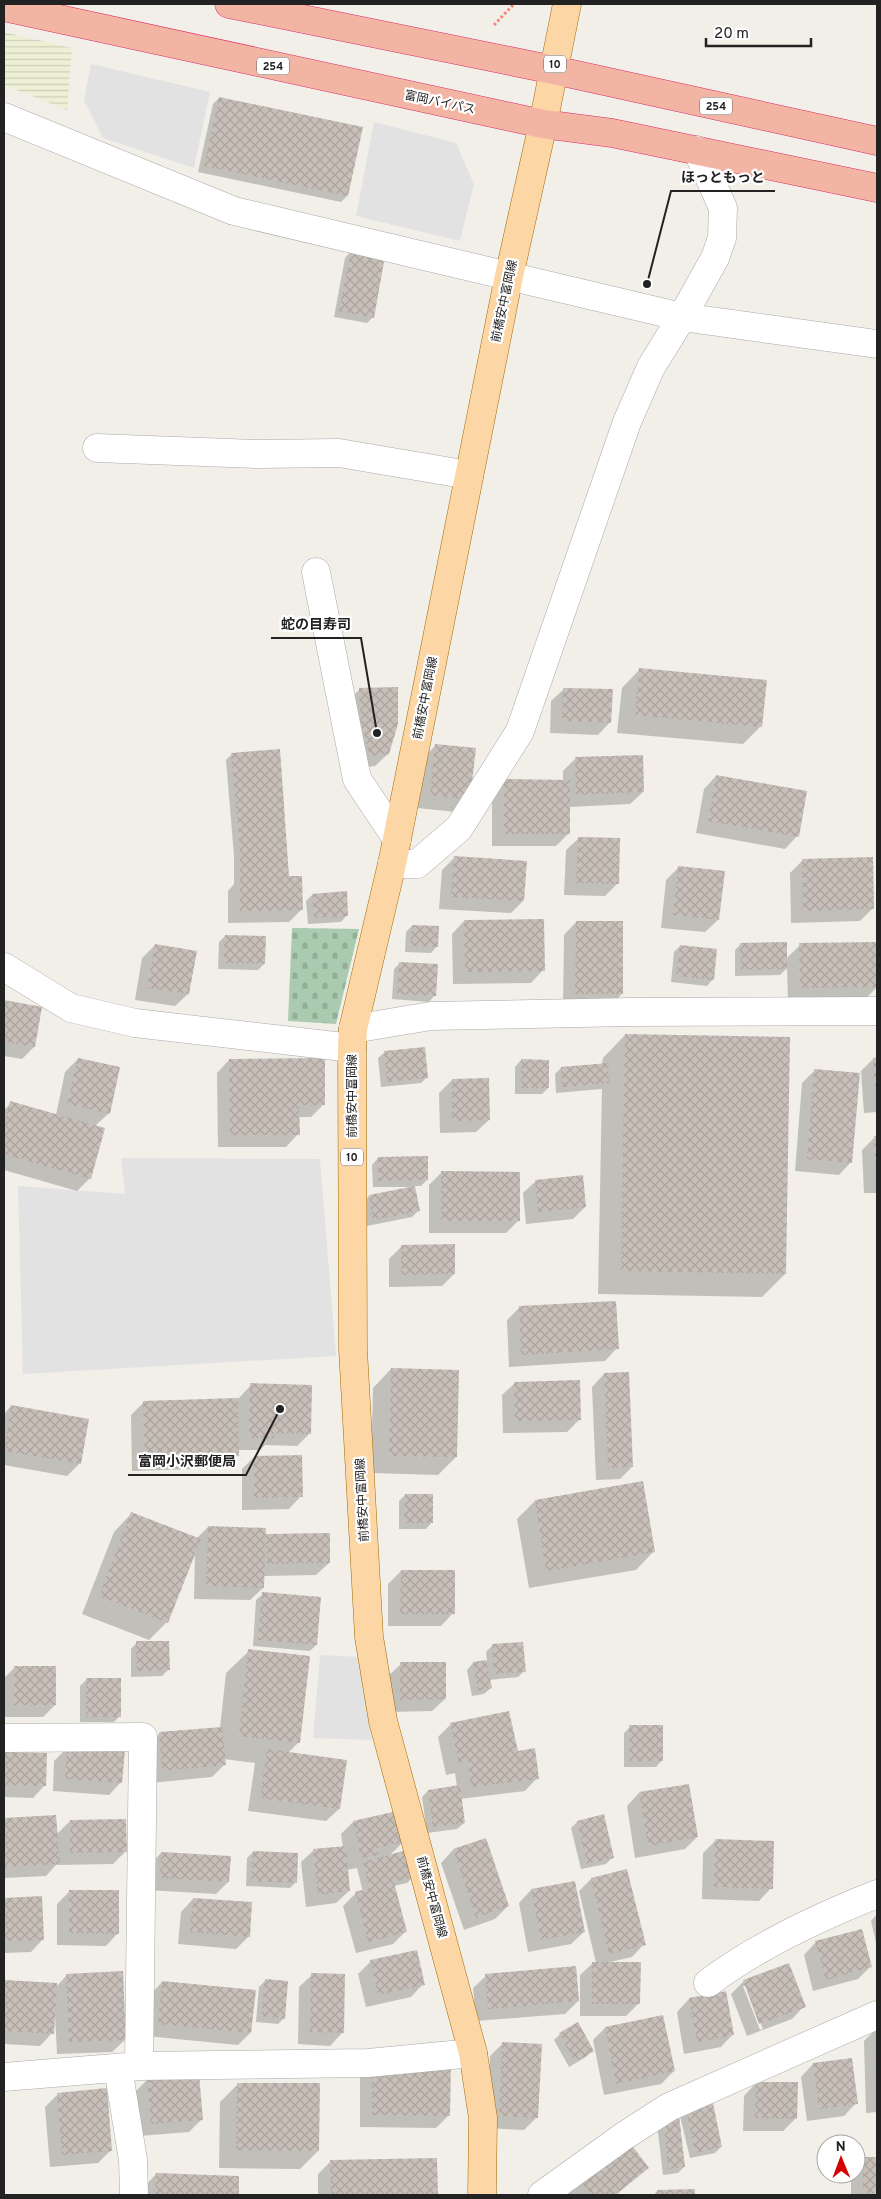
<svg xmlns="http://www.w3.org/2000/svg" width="881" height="2199" font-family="Overpass,'Noto Sans JP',sans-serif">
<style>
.farmland{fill:url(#farmland-rules)}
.cemetery{fill:url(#cemetery-stones)}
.parking{fill:#e2e2e2}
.shadow{fill:#0003;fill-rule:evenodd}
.building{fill:url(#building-cross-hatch)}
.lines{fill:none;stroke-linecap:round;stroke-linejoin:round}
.minor-casing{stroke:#a9a9a9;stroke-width:29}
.primary-casing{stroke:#a06b00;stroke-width:29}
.trunk-casing{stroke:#dc2a67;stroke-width:29}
.path{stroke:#fa8072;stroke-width:3;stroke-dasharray:2.5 2.5;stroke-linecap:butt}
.minor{stroke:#fff;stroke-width:28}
.primary{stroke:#fcd6a4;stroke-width:28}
.trunk{stroke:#f2b4a3;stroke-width:28}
.labels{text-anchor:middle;stroke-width:4.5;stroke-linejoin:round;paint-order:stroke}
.shield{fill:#fff;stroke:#646464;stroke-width:1}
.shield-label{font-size:11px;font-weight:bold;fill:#222}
.street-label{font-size:12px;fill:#222;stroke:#fff}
.leader{fill:none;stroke:#222;stroke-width:2}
.callout-dot{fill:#222;stroke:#fff;stroke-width:2}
.callout-label{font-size:14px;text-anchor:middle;font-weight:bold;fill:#222;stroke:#fff;stroke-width:4.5;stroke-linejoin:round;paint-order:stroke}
</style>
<defs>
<pattern id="farmland-rules" width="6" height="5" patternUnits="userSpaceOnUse" patternTransform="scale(1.25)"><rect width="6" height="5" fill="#eef0d5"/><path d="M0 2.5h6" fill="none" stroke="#ccceb7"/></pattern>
<pattern id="cemetery-stones" width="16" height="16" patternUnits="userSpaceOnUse" patternTransform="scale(1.25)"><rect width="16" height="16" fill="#aacbaf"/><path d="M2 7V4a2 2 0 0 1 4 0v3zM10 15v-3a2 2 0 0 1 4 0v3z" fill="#92ae96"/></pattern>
<pattern id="building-cross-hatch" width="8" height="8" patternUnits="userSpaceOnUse" patternTransform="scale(1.25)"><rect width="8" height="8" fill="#c7bfb8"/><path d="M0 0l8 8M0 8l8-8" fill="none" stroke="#aba49e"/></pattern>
</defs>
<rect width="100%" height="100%" fill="#f2efe9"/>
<path class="farmland" d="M4,32L72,48L67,110L4,85Z"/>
<path class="cemetery" d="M292,928L359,929L336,1024L288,1021Z"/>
<path class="parking" d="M91,64L210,92L194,168L103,138L84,101Z
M374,122L456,143L474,184L460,241L356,216Z
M121,1158L320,1159L336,1356L23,1374L18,1186L125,1194Z
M320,1655L362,1657L372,1740L313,1738Z"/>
<path class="shadow" d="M219,98L347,196L341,202L198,172L213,104Z
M351,251L373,317L367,323L334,317L345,258Z
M640,669L761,726L743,744L617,733L622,688Z
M360,689L388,754L375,766L357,768L347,702Z
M564,689L610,722L598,735L550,733L551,701Z
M436,745L469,799L456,812L418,808L423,758Z
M232,754L301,910L289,922L228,923V891L234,884V856L226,760Z
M575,759L643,792L630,804L569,807L568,834L556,846H492V793L505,780L563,781V771Z
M716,776L797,836L785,849L696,833L704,789Z
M579,838L617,884L605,896L564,895L566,850Z
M454,858L523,901L511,913L439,909L442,870Z
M802,861L873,908L860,921L791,923L790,873Z
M679,867L718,920L705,932L661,928L666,880Z
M312,895L347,915L341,922L308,924L306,901Z
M464,921L543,970L531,983L453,984L452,934Z
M576,922L622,994L609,1006H563L564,935Z
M412,926L437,946L431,953L405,952L406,932Z
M225,936L264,964L258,970L218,969L219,942Z
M877,943V987L865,999L788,1000L787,968L780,975L735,976V950L741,944L786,959L800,945Z
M155,945L188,994L175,1006L135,1000L142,958Z
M680,946L713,979L707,986L671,982L674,952Z
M400,963L435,995L429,1002L392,999L394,969Z
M4,1002L41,1008L34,1047L22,1059L4,1056Z
M625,1035L785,1274L762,1297L598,1294L602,1089L556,1093L555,1074L561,1068L602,1064L603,1058Z
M385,1052L427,1077L421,1083L381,1087L378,1058Z
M78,1059L109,1113L95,1126L90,1178L77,1191L4,1170V1110L11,1103L56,1115L65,1072Z
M873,1059H877V1112L864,1113L861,1071Z
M229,1060L324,1104L311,1117H298V1134L286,1147H218L217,1073Z
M521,1060L548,1088L542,1094H515V1067Z
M815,1070L851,1162L839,1175L795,1171L802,1083Z
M452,1080L489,1120L476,1132L440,1133L439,1093Z
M877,1137V1193H864L862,1150L874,1138Z
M378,1158L427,1180L421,1186H414L418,1211L412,1217L367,1226L363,1202L369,1196L413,1187H373L372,1165Z
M441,1173L518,1221L506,1233H429V1185Z
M536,1181L585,1207L573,1219L526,1224L523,1193Z
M401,1247L454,1274L442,1286L389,1287V1259Z
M519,1308L617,1348L605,1361L509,1367L507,1320Z
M391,1369L456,1457L438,1475L371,1473L373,1388Z
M604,1374L632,1467L620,1479L596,1480L592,1387Z
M515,1383L579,1420L567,1432L503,1433L502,1395Z
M251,1385L310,1433L297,1446L265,1445L260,1450H238V1455L226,1468L132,1471L131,1415L144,1402L238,1399Z
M11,1406L87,1420L79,1464L67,1476L4,1465V1414Z
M254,1457L301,1496L289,1509L242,1510V1469Z
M405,1495L432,1522L426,1529H399V1501Z
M535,1501L654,1551L636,1570L529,1588L517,1519Z
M132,1513L197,1538L208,1527L264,1538L267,1535L329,1563L316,1575L263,1576V1588L250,1600L194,1599L195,1552L167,1622L149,1640L82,1614L114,1532Z
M401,1571L453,1613L441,1626H388V1584Z
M263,1594L316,1645L310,1651L253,1646L256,1600Z
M137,1642L168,1670L162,1676L131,1677V1649Z
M492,1646L524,1671L518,1677L489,1680L491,1688L484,1694L472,1696L467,1670L473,1663L487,1661L486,1652Z
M249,1651L299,1742L288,1753L339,1809L326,1821L248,1811L255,1763L224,1759V1765L212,1777L150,1783L147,1746L159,1734L220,1728L226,1673Z
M401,1664L445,1699L432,1711L388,1712V1676Z
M15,1667L55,1705L43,1717H4V1678Z
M86,1680L120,1716L114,1722H80V1686Z
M451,1724L517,1752L537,1778L525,1791L460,1799L464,1823L457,1829L427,1833L422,1797L428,1791L457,1786L455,1773L446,1775L438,1737Z
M630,1727L662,1760L656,1767H624V1733Z
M67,1748L121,1782L109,1795L53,1791L54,1761Z
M4,1753L46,1754L45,1785L33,1798L4,1797Z
M639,1793L697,1837L685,1849L635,1858L627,1806Z
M55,1816L56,1835L70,1821L126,1851L113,1864L56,1865L46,1876L4,1878V1819Z
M353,1822L403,1842L388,1857L413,1877L407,1883L394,1886L406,1931L393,1944L356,1953L343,1906L356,1893L363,1892L357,1868L347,1870L349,1891L336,1903L306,1907L301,1862L314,1850L343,1847L341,1834Z
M577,1822L612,1858L606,1864L581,1869L571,1828Z
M485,1840L508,1906L495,1919L464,1930L441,1863L453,1850Z
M716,1840L771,1888L759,1901L702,1899L703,1853Z
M253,1852L296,1882L290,1888L246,1886L247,1858Z
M161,1853L228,1882L216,1894L147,1890L149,1866Z
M591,1879L644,1944L632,1957L610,1962L639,2003L626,2016H580V1975L593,1963H596L579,1891Z
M531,1890L584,1932L571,1944L528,1952L519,1903Z
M70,1891L118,1933L106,1946L57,1945V1904Z
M41,1897L43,1939L31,1952L4,1953V1899Z
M193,1899L249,1936L236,1949L178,1944L181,1912Z
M877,1914V1947L871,1921Z
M816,1942L870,1967L858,1979L813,1991L804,1955Z
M371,1961L423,1984L411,1997L366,2007L358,1974Z
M788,1964L804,2006L792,2019L747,2036L731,1994L743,1982ZM743,1986H746L763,2029L760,2030Z
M67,1975L125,2040L112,2052L57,2054L55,2015H54L52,2033L40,2046L4,2044V1981L56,1984V1987Z
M312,1975H344L342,2033L330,2046L298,2044L299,1987Z
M486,1976L578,2001L565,2014L476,2021L473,1988Z
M265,1981L284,2018L278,2024L256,2022L259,1987Z
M162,1982L250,2033L238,2045L146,2036L150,1995Z
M725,1992L733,2034L721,2047L684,2054L677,2012L689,1999Z
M662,2016L674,2071L661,2084L604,2095L593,2040L605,2028Z
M877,2028V2112L866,2113L864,2041Z
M560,2034L593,2050L586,2057L569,2067L554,2040Z
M503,2043L537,2117L524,2130L487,2128L490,2056Z
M813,2064L856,2103L844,2116L807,2121L801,2077Z
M373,2065L449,2115L436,2128L360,2127V2077Z
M148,2079L202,2119L189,2132L139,2136L135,2092Z
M756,2083L796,2118L783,2131H743L744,2096Z
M238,2084L318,2151L300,2169L219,2168L220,2102Z
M58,2094L111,2150L98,2163L50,2167L45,2107Z
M686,2110L721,2147L715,2153L690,2158L680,2116Z
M663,2118L684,2167L678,2173L663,2175L657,2124Z
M863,2158H877V2195H851V2174H856V2165Z
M436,2160L437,2195H318V2174L331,2161Z
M648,2168L616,2195H570L567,2192L579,2179Z
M156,2174L238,2178L237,2195H143L144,2187Z
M657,2191H694V2195H654Z"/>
<path class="building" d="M219,97L363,127L348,196L204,166Z
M351,250L385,256L374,318L339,311Z
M639,668L767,680L762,727L635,715Z
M398,687V724L389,754L370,756L361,723L359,688Z
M563,688L613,689L611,723L562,721Z
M435,744L476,748L470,800L430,795Z
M280,749L289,876H302L303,910L240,911V849L231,753Z
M643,755L644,792L576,795L575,757Z
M716,775L807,791L799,837L708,821Z
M504,779L570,780V834H504Z
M578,837L620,838L619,884L576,883Z
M454,856L527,861L524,901L451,897Z
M873,857L874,909L803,911L802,859Z
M678,866L725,871L719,920L673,915Z
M347,891L348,916L314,918L312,894Z
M544,919L545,971L465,972L464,920Z
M576,921H623V994H575Z
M412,925L439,926L438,947L410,946Z
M225,935L266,936L265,964L223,963Z
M787,942V969L741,970L740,943Z
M877,942V987L800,988L799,943Z
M155,944L197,951L189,994L147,988Z
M680,945L717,949L714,980L676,976Z
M399,962L438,964L436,996L397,994Z
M4,1000L42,1007L35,1047L4,1042Z
M625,1034L790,1037L786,1274L621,1271Z
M425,1047L428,1078L387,1082L384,1051Z
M877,1057V1100H876L873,1058Z
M78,1058L120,1067L110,1114L67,1104Z
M325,1058V1105H299L300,1135H230L229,1059Z
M521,1059L549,1060V1088H521Z
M608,1063L609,1083L562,1087L561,1067Z
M814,1069L860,1073L852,1163L807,1159Z
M489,1078L490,1120L452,1121V1079Z
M10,1101L105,1128L91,1179L4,1154V1125Z
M874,1136H877V1178H876Z
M428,1156V1180L378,1181V1157Z
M441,1171L520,1172V1221H441Z
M583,1175L586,1207L538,1212L535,1180Z
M415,1186L420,1211L373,1220L369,1195Z
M455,1244V1274L401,1275V1245Z
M616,1301L619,1349L521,1355L519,1306Z
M391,1368L459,1370L457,1457L389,1456Z
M629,1372L633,1467L608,1468L604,1373Z
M580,1380L581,1420L515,1421L514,1382Z
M250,1383L312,1385L311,1434L274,1433V1438H249Z
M238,1398L239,1456L145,1459L143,1401Z
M11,1405L89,1419L81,1464L4,1451Z
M302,1455L303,1497L254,1498V1456Z
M643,1481L655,1552L546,1571L535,1500Z
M405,1494H433V1523H404Z
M131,1512L201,1539L168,1623L99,1596Z
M208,1526L266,1528L264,1588L206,1586Z
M330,1533V1563L267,1564L266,1534Z
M401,1570H455V1614H400Z
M262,1592L321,1597L317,1645L258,1640Z
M136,1641H169L170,1670L137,1671Z
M523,1642L526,1672L494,1674L492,1644Z
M248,1649L310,1656L300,1743L239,1736Z
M486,1660L492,1688L478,1691L473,1662Z
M400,1662H446V1699L400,1700Z
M14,1666H56V1705H14Z
M86,1678H121V1717H86Z
M509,1711L518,1751L535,1748L539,1779L471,1787L468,1761L459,1763L450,1723Z
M629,1725H663V1761H630Z
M222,1727L226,1765L162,1771L159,1732Z
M67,1747L125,1750L122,1783L65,1779Z
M267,1749L347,1760L340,1809L260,1798Z
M4,1752L47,1753L46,1786L4,1785Z
M689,1784L698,1837L648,1846L639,1792Z
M460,1785L465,1823L433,1827L428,1790Z
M397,1811L404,1842L377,1848L378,1855L361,1858L353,1821Z
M604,1814L614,1858L587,1864L577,1821Z
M56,1815L60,1864L4,1867V1818Z
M126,1819L127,1852L70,1853V1820Z
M486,1838L509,1906L476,1918L453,1849Z
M715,1839L774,1841L773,1889L714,1887Z
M346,1846L350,1891L318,1895L313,1849Z
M407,1850L414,1877L394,1882L407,1932L368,1942L355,1892L369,1888L363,1862Z
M253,1851L298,1853L297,1883L251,1881Z
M161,1852L231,1856L229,1882L160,1878Z
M627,1869L646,1945L609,1954L591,1878Z
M575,1881L585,1932L541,1940L531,1889Z
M69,1890H119V1934L69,1933Z
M42,1896L44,1940L4,1941V1898Z
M193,1898L252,1902L250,1937L190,1932Z
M862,1929L872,1967L826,1980L815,1941Z
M417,1950L425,1985L378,1995L370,1960Z
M592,1962H641L640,2004H592Z
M789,1963L806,2007L759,2024L743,1980Z
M576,1966L579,2001L488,2009L485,1974Z
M123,1971L126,2040L69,2042L66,1974Z
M311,1973L345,1974L344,2033L310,2032Z
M265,1979L288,1981L285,2019L261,2016Z
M4,1980L57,1983L54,2034L4,2031Z
M162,1981L256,1990L251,2033L158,2024Z
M726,1991L734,2035L697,2042L689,1998Z
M663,2015L675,2071L616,2084L605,2027Z
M578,2022L594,2051L575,2062L559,2033Z
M502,2042L542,2044L538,2118L499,2116Z
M852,2058L858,2104L819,2109L813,2063Z
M372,2063L451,2064L450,2116L372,2115Z
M199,2073L203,2120L151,2124L147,2078Z
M756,2082H798L797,2119L755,2118Z
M237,2083H320L319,2151L236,2150Z
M107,2088L112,2151L62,2155L57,2093Z
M713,2103L722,2147L695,2153L686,2109Z
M679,2115L685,2167L668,2169L663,2117Z
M628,2140L649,2168L614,2195H592L578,2178Z
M863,2157H877V2193H863Z
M437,2158L438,2195H331L330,2160Z
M156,2173L239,2176V2195H155Z
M695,2189V2195H657V2190Z"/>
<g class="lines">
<defs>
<path id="minor" d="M4,117L234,211L682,317L877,344
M97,448L257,454L339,453L469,475
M316,572L357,779L397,839
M392,864H417L459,828L520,731L627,422L651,367L682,317L715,258L722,238L723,208L697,150
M4,967L71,1008L135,1023L352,1048
M353,1029L431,1016L629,1012L877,1011
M4,1738L143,1737L139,2066
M708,1983C757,1946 819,1917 877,1894
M118,2068L133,2160L134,2195
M4,2077L139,2066L368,2063L473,2053
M542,2195L624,2136L669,2107L877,2015"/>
<path id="primary" d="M482,2195L483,2118L473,2053L383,1721L369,1637L353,1349L352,1048L353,1029L392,864L509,276L543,124L567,4"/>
<path id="trunk" d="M229,4L554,70L877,141
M4,7L543,124L612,133L877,188"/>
</defs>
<use href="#minor" class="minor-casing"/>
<use href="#primary" class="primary-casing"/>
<use href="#trunk" class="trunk-casing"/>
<path class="path" d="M494,25L514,4"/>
<use href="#minor" class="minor"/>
<use href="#primary" class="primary"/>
<use href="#trunk" class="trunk"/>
</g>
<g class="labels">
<g class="shield">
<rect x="544" y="55.5" width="22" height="17" rx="4"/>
<rect x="257" y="57.5" width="32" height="17" rx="4"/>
<rect x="700" y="97.5" width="32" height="17" rx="4"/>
<rect x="341" y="1148.5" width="22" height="17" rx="4"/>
</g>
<g class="shield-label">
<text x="555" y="68">10</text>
<text x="273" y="70">254</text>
<text x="716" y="110">254</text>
<text x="352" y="1161">10</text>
</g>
<g class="street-label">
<text transform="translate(440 102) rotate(12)" y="4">富岡バイパス</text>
<text transform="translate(504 301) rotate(-78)" y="4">前橋安中富岡線</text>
<text transform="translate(425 698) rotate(-79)" y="4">前橋安中富岡線</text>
<text transform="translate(352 1096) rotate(-90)" y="4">前橋安中富岡線</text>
<text transform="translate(362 1500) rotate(-93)" y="4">前橋安中富岡線</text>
<text transform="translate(432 1897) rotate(75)" y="4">前橋安中富岡線</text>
</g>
</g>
<path class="leader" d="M647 284L671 191H775M377 733L361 638H271M280 1409L246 1475H128"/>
<g class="callout-dot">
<circle cx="647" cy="284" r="5"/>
<circle cx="377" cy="733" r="5"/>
<circle cx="280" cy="1409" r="5"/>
</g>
<g class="callout-label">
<text x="723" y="182">ほっともっと</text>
<text x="316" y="629">蛇の目寿司</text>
<text x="187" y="1466">富岡小沢郵便局</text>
</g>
<rect width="881" height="2199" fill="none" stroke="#222222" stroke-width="10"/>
<g transform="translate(841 2159) rotate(359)"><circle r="24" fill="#ffffff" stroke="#a7a7a7"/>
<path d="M0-4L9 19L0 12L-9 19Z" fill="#d40000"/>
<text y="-8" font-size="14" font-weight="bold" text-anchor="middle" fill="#222222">N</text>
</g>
<path d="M706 38v8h105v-8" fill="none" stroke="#222222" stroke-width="2.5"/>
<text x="714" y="38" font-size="15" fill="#222222" stroke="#ffffff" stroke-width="4" paint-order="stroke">20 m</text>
</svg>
